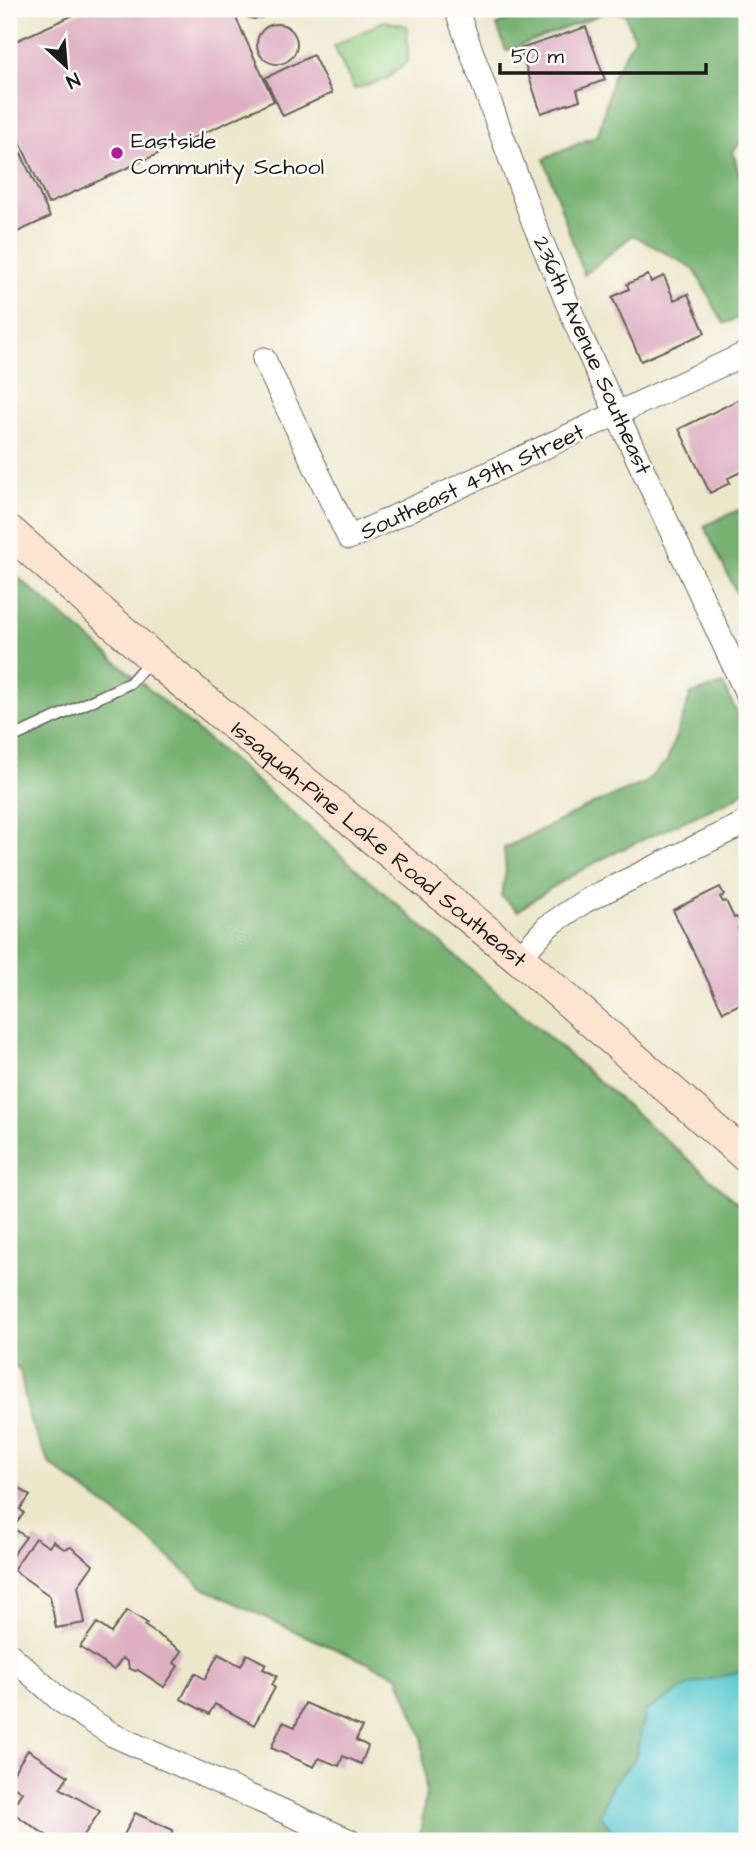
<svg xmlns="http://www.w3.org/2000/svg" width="756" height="1850" font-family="'Architects Daughter',sans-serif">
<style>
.green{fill:#94d084;stroke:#587650;stroke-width:2}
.forest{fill:#77b272;stroke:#4a6747;stroke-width:2}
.water{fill:#5dcad0;stroke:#3c7376;stroke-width:2}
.building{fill:#deaec2}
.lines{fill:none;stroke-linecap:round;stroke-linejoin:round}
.service-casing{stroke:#656359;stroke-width:13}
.minor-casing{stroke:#656359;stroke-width:25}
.secondary-casing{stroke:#656359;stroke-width:34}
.service{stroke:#fff;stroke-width:10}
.minor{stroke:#fff;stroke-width:23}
.secondary{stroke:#fde4d1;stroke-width:32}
.poi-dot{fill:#b5179e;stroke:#fdfcf7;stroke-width:2.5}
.labels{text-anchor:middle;stroke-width:5;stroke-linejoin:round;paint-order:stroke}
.poi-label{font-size:23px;fill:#1c1c1c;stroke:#fdfcf7;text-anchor:start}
.street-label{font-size:23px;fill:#1c1c1c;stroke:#fdfcf7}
</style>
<rect width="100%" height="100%" fill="#fdfcf7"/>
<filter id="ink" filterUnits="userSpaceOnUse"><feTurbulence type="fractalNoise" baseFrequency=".0143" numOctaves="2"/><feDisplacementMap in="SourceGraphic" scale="14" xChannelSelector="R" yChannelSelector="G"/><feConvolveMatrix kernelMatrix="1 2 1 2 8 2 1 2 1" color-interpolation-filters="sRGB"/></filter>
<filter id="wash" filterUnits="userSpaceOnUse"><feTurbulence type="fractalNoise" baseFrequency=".00686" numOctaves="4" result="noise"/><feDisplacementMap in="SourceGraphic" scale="28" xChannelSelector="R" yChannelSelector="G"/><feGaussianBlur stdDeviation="1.57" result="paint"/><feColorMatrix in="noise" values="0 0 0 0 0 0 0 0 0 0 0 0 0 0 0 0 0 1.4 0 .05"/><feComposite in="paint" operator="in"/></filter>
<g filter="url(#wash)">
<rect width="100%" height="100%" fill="#ece7cb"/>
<path class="green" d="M384,21L407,26L408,61L386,79L354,89L334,46Z"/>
<path class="forest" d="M530,9H747V135L733,151L747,204V314L724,324L694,269L633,235L584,275L544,159L598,135L613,76L634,38L625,14L607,12L506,51L497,25Z
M747,506V614L704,526Z
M9,570L239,766L747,1211V1841H419L426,1794L422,1736L398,1676L303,1635L203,1588L143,1534L50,1464L30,1422L20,1371L9,1362Z
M723,684L747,734V789L735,798C663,832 581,862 518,911L501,896L506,871L504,848L593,804L645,783L667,761L691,694Z"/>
<path class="water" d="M747,1670V1841H619L600,1814L611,1787L635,1758L646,1711L691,1684Z"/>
<g id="blocks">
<path class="building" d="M87,9H232L274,101L48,204L9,118V44Z
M239,9H273L267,16L254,19L247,17Z
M257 44a20 20 0 1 1 40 0a20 20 0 1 1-40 0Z
M586,27L605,80L577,90L580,100L541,113L520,49Z
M313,55L332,93L283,116L265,78Z
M21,153L50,217L9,236V159Z
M648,275L651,282L664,276L674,300L688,294L705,333L641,361L612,297L629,289L627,284Z
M740,399L747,414V469L728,478L730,483L710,493L679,429Z
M720,887L724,895L720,897L723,902L726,901L734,918L737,917L742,926L738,928L747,942V1001L723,1012L673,910Z
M9,1480L30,1496L20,1509L24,1513L13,1528L26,1537L9,1560Z
M35,1538L49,1547L53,1541L64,1549L71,1547L93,1565L78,1586L85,1623L56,1628L50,1596L13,1570Z
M127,1610L147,1623L145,1626L182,1651L174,1663L178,1666L164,1687L138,1670L135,1671L129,1668L128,1662L122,1658L114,1670L80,1647L97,1623L111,1633Z
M218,1654L241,1666L247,1654L266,1664L263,1669L277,1676L272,1685L275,1688L254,1725L215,1704L209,1714L181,1699L195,1673L205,1679Z
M305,1703L362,1727L356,1740L368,1746L361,1764L343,1756L339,1766L319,1758L314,1767L271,1748L283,1722L295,1727Z
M28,1750L68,1776L60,1788L100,1811L80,1841H55L10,1811L22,1792L15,1787L12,1792L9,1790V1779Z
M135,1813L173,1830L168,1841H121Z"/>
</g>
</g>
<g filter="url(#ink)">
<use href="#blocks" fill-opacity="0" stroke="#656359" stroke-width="2"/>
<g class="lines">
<defs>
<path id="service" d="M9,739L130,683L151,659"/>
<path id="minor" d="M456,9L533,221L584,343L747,694
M264,359L349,538L747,353
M519,958L548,926L585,901L747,822
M9,1654L61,1701L113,1735L350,1841"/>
<g id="secondary">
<path id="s1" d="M9,531L153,658L519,958L747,1157"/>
</g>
</defs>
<use href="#service" class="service-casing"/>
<use href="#minor" class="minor-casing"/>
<use href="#secondary" class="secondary-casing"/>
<use href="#service" class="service"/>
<use href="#minor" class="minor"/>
<use href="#secondary" class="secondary"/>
</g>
</g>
<circle class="poi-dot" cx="117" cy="153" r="7"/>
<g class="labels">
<g class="poi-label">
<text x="131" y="148">Eastside<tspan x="131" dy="26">Community School</tspan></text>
</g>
<g class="street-label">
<text transform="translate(593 355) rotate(66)" y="8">236th Avenue Southeast</text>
<text transform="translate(472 481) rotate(-25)" y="8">Southeast 49th Street</text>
<text dy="8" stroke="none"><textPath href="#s1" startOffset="485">Issaquah-Pine Lake Road Southeast</textPath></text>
</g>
</g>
<rect width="756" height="1850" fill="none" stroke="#fdfcf7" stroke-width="35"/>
<g transform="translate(66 66) rotate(154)" stroke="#fdfcf7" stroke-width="5" paint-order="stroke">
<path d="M0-5L12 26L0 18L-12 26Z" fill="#1c1c1c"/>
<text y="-10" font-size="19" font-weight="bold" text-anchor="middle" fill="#1c1c1c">N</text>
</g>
<path d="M500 63v10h206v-10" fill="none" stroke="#1c1c1c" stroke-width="3.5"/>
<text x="511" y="63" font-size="21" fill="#1c1c1c" stroke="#fdfcf7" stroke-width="5" paint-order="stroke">50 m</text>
</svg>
